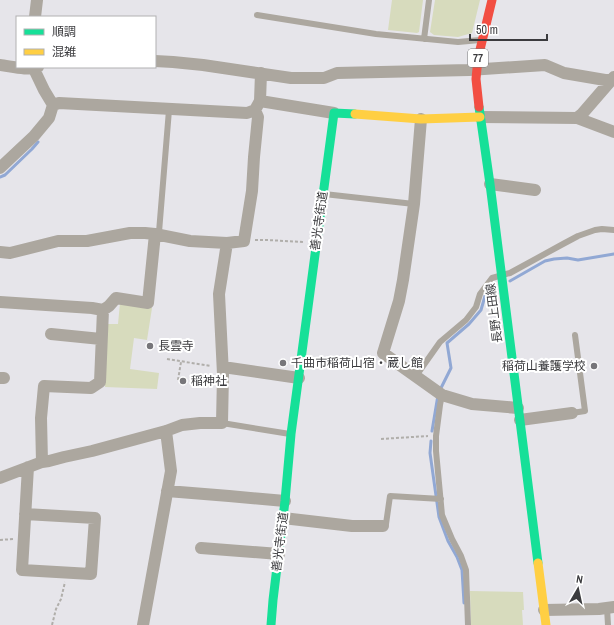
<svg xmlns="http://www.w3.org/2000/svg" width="614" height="625" font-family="'Archivo Narrow','Noto Sans JP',sans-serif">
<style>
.green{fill:#d7dbbd}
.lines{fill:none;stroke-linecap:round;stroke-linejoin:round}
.stream{stroke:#91a8d4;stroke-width:3}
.path{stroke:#b0aeaa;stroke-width:2;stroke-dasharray:3 2;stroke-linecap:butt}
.lane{stroke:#aca79f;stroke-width:6}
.street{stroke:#aca79f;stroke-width:12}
.fast{stroke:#16e098;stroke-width:9}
.slow{stroke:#ffcf43;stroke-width:9}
.jam{stroke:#f24e42;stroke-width:9}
.poi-dot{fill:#77767a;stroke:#fff;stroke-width:1.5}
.labels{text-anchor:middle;stroke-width:4;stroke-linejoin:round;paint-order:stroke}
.shield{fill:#fff;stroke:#767678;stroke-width:1}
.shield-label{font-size:11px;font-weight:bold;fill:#3b3b3e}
.street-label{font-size:12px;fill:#3b3b3e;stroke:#fff}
.poi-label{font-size:12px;fill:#3b3b3e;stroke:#fff;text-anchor:start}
</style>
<rect width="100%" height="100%" fill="#e6e5ea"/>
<path class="green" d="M392,0H423L419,32L417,33L388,30Z
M435,0H480L472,33L458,37L434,35L430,32Z
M120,303L152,308L147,340L134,338L130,369L159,373L157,389L105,387L107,324H118Z
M470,591L523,592L524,610H522L523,625H471Z"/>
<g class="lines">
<path class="stream" d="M0,177L5,175L32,149L38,142
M510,281L545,261L554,259L567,258L578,260L614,254
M440,390L451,368L447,343L469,324L481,310L485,296L494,286
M432,431L438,395
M431,441L430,453L439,517L448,541L457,557L462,570L464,603"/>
<path class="path" d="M255,240H267L303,242
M167,359L211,366
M178,380L181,362
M381,439L428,436
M0,540L13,539
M52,625L56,609L61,599L65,582"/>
<path class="lane" d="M257,15L376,34L458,42L480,40
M424,39L429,0
M324,194L414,204
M156,234L159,232L169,110
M416,376L440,342L466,320L476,307L480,294L492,278L510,273L563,244L578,236L595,230L602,229L614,230
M442,395L440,405L436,436V451L442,515L452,539L461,556L466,570L468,625
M572,413L585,411L575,335
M222,423L290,434
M383,526L386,524L390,496L441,499
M607,608L608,625"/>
<path class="street" d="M35,17L37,0
M155,61L173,62L203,65L291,78H324L337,73L469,70L545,65L564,73L605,80H614
M0,65C10,66 28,71 38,67
M260,101L261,73
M53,105L59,103L247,113L255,110L260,101L334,113
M480,117L577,118L582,114L614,77
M577,118L614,132
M421,119L414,204L403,280L399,301L383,353L442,395L472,404L518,408
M0,168L34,136L49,118L53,105L44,90L33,67
M490,184L535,190
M0,252L10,253L58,241H87L130,233H145L155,234L190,241L227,243
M0,302L92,308L103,310
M51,334L101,339
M223,367L299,378
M0,378H4
M520,420L572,413
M42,462L41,418L44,386L91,388L100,382L103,310L109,306L116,298L148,303L155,234
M0,478L42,462L49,461L64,457L92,451L166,431L182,425L200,423H222L223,374L219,294L227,243L244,241L252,191L254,157L258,117L255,110
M167,491L229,496L285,501
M25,514L95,518L91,574L22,570L28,467
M283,518L352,526H383
M201,548L279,554
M544,610L599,609L614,607
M143,625L171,471L166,431"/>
<path class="fast" d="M479,107L490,184L538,563
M271,625L273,600L285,501L291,434L334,113L355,114"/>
<path class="slow" d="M355,114L421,119L480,117
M538,563L546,625"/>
<path class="jam" d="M479,107L476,79L478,58L492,0"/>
</g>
<g class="poi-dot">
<circle cx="150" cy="346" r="4"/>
<circle cx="283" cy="363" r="4"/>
<circle cx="594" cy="366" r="4"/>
<circle cx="183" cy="381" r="4"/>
</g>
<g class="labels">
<rect class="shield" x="468" y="49" width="20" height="18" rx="3"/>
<g class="shield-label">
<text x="478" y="62">77</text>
</g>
<g class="street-label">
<text transform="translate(319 221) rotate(-82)" y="4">善光寺街道</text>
<text transform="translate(494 313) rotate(-97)" y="4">長野上田線</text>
<text transform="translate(280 542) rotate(-83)" y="4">善光寺街道</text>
</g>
<g class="poi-label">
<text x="158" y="350">長雲寺</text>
<text x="291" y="367">千曲市稲荷山宿・蔵し館</text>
<text x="586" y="370" text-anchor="end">稲荷山養護学校</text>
<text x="191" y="385">稲神社</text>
</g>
</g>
<rect x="16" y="16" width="140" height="52" fill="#ffffff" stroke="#b1b1b2"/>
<rect x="24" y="29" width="20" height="6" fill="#16e098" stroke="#b1b1b2"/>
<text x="52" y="36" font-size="12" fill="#3b3b3e">順調</text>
<rect x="24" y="49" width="20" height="6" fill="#ffcf43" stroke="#b1b1b2"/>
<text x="52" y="56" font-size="12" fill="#3b3b3e">混雑</text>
<g transform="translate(578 589) rotate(9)" stroke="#ffffff" stroke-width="3" paint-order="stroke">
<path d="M0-3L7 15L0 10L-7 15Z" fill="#3b3b3e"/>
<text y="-6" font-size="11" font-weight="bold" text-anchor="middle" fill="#3b3b3e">N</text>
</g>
<path d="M470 34v6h77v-6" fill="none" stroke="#3b3b3e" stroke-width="2"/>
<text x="476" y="34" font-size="12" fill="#3b3b3e" stroke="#ffffff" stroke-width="3" paint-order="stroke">50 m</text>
</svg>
